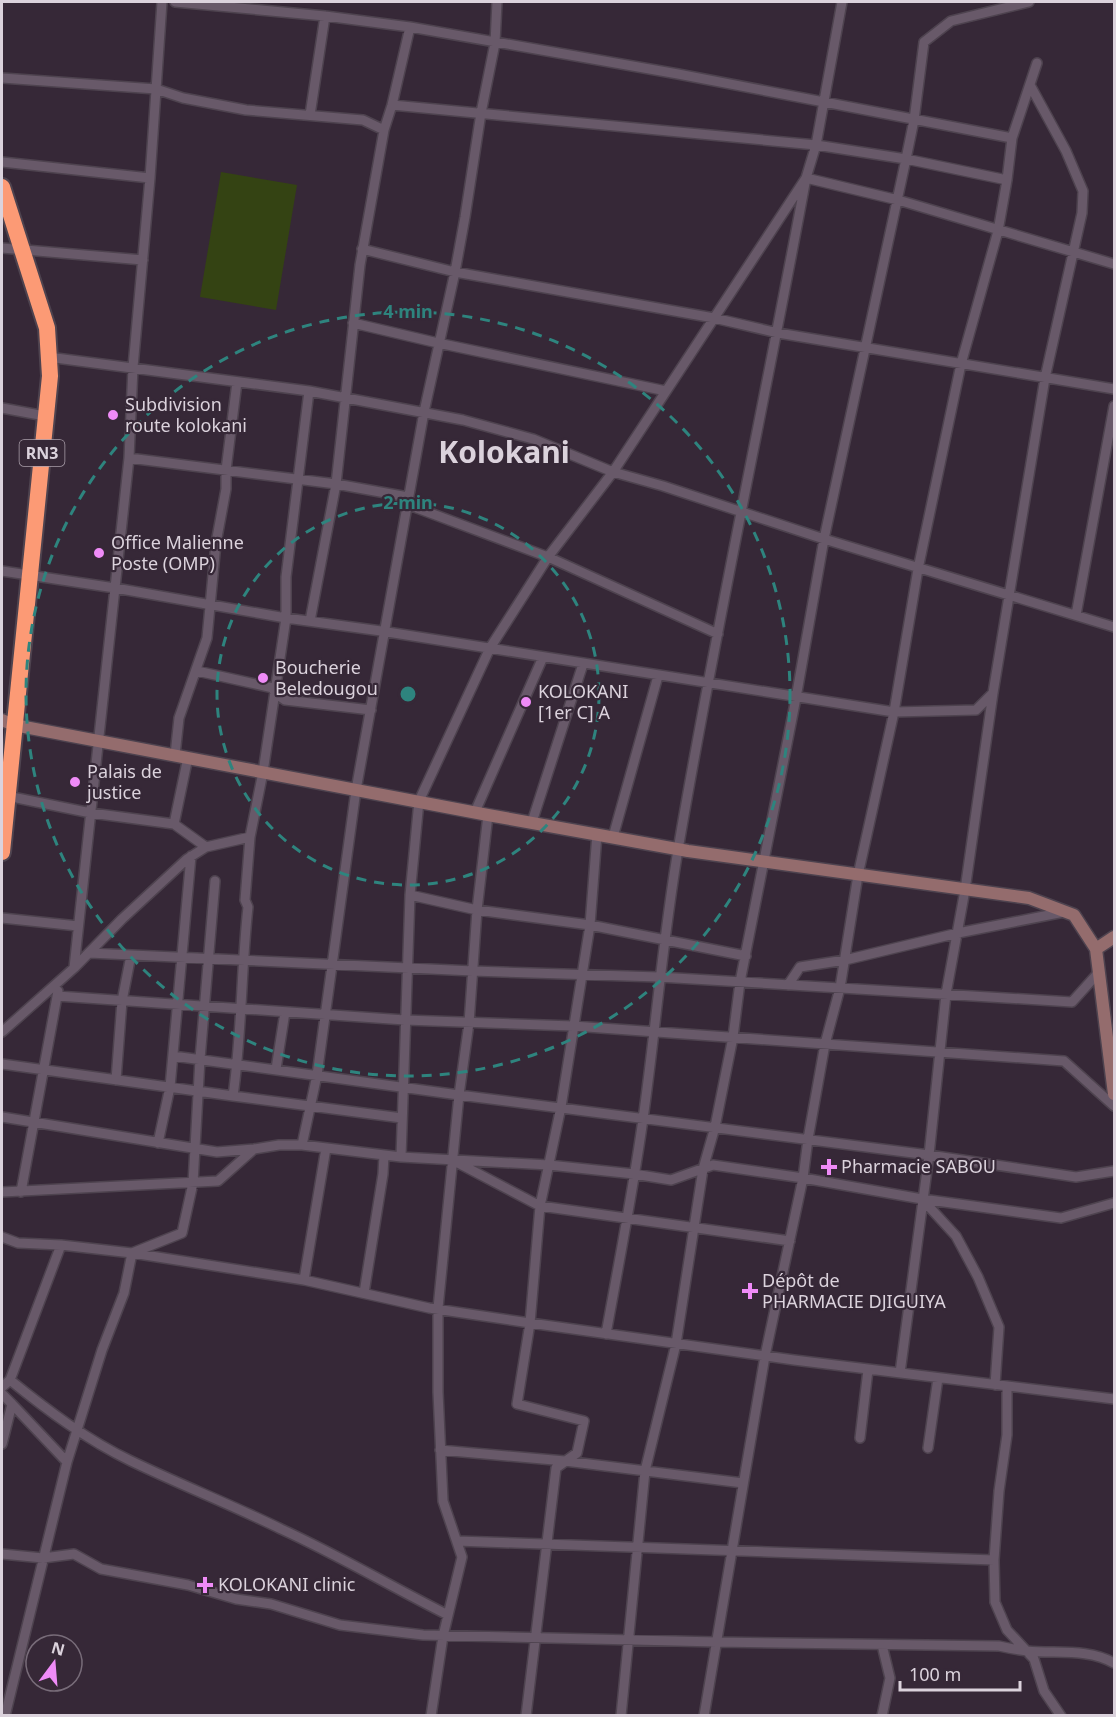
<svg xmlns="http://www.w3.org/2000/svg" width="1116" height="1717" font-family="'Noto Sans',sans-serif">
<style>
.green{fill:#344313}
.lines{fill:none;stroke-linecap:round;stroke-linejoin:round}
.street-casing{stroke:#4e434f;stroke-width:12}
.secondary-casing{stroke:#4e434f;stroke-width:15}
.highway-casing{stroke:#4e434f;stroke-width:20}
.street{stroke:#685969;stroke-width:9}
.secondary{stroke:#946c6d;stroke-width:12}
.highway{stroke:#fc9a75;stroke-width:16}
.ring{fill:none;stroke:#2e847e;stroke-width:3;stroke-dasharray:10 8}
.poi-dot{fill:#ef8bf7;stroke:#362837;stroke-width:2}
.labels{text-anchor:middle;stroke-width:4.5;stroke-linejoin:round;paint-order:stroke}
.shield{fill:#362837;stroke:#aa9faa;stroke-width:1.5}
.shield-label{font-size:16px;font-weight:bold;fill:#dbd2dc}
.poi-label{font-size:18px;fill:#dbd2dc;stroke:#362837;text-anchor:start}
.town-label{font-size:30px;font-weight:bold;fill:#dbd2dc;stroke:#362837}
.centre{fill:#2e847e;stroke:#362837;stroke-width:3}
.ring-label{font-size:18px;text-anchor:middle;font-weight:bold;fill:#2e847e;stroke:#362837;stroke-width:4.5;stroke-linejoin:round;paint-order:stroke}
</style>
<rect width="100%" height="100%" fill="#362837"/>
<path class="green" d="M221,172L297,185L276,310L200,297Z"/>
<g class="lines">
<defs>
<path id="street" d="M175,2L325,16L410,27L678,74L1012,138
M2,78L156,89L183,98L246,110L363,120L384,130
M392,105L816,145L906,159L1007,180
M310,115L325,16
M2,162L150,178
M2,248L143,260
M362,249L455,272L714,318L778,333L1114,389
M353,323L438,343L666,391
M48,357L309,391L463,420L533,439L613,472L663,486L824,539L1114,627
M2,408L45,416
M129,458L336,484L408,497
M406,504L548,557L718,634
M2,571L115,588L286,618L381,631L894,712L976,710L992,694
M1076,615L1114,406
M310,621L336,484L360,265L384,130L392,105L410,27
M197,671L273,688L275,693L285,700L371,710
M175,755L179,718L207,638L216,543L226,489V470L237,382
M7,796L91,813L174,824L206,847
M475,812L543,657
M532,822L583,664
M174,824L188,757
M613,837L658,676
M410,895L477,910L590,925L746,956
M2,918L78,926
M89,953L473,971L659,977L1072,1002L1099,972
M74,968L129,458L133,367L150,178L162,2
M788,985L800,967L845,960L958,933L1064,912
M57,996L405,1020L573,1026L1064,1061L1114,1106
M2,1032L74,968L122,919L187,859L206,847L250,837
M173,1056L459,1095L929,1155L1076,1177L1114,1171
M2,1064L233,1096C242,1033 241,970 248,907L245,900L250,837L263,772L286,618V577L309,391
M276,1069L285,1012
M116,1080L122,1001L131,955
M233,1096L402,1118
M2,1117L217,1152L254,1149L279,1145H302L401,1157L549,1165L634,1174L671,1180L713,1165L803,1178L922,1199L1061,1218L1114,1203
M158,1143L170,1087L191,856
M302,1145L317,1075L356,790L424,412L455,272L465,217L481,113L495,43L497,2
M401,1157L410,895L419,801L490,648L548,557L613,472L806,178L816,145L842,2
M458,1163L540,1206L790,1241
M2,1192L218,1181L254,1149
M21,1192L58,991
M922,1199L956,1236L978,1277L999,1327L995,1385
M2,1237L18,1243L61,1245L132,1253L304,1280L429,1308L530,1323L794,1360L1114,1399
M304,1280L326,1148
M364,1293L383,1174L384,1155
M606,1334C619,1262 633,1191 643,1119C656,1027 663,935 679,844C717,621 765,400 806,178L898,200L1114,264
M900,1373L929,1155L946,994L965,890L993,693L1045,378L1082,213L1083,191L1066,151L1030,85
M10,1380C47,1410 87,1440 131,1461C181,1485 232,1505 281,1529C338,1555 392,1587 448,1615
M2,1387L10,1380L61,1245
M1007,1387V1435L999,1491L994,1560L995,1602L1007,1630L1034,1659L1044,1691L1061,1716
M2,1394L12,1404L2,1444
M12,1404L67,1462
M860,1438L868,1370
M928,1448L938,1378
M440,1450L565,1461L743,1483
M457,1541L994,1560
M2,1554L43,1558L74,1554L101,1569L188,1585L236,1599L271,1604L340,1625L423,1635L717,1642L999,1646C1008,1648 1018,1650 1027,1651C1056,1654 1088,1648 1114,1663
M882,1645L890,1678L882,1716
M5,1716L67,1462L102,1350L124,1293L132,1253L182,1233L193,1183L200,1059L215,881
M431,1716L443,1636L462,1557L443,1501L438,1392V1308L459,1095L469,1023L477,910L488,815
M526,1716L556,1468L577,1453L584,1421L517,1404L530,1323L540,1206L561,1107L590,925L597,834
M621,1716L645,1471L676,1344L703,1169L715,1127L733,1037L740,982L796,698L824,539L906,159L914,120L924,42L951,21L1029,2
M704,1716L765,1356L803,1178L808,1139L825,1044L840,988L858,875L894,712L918,569L961,364L998,231L1007,180L1012,138L1037,63"/>
<path id="secondary" d="M2,720L14,725L488,815L688,851L1029,898L1074,915L1096,949L1114,1094
M1096,949L1114,937"/>
<path id="highway" d="M2,187L47,328L50,376L2,852"/>
</defs>
<use href="#street" class="street-casing"/>
<use href="#secondary" class="secondary-casing"/>
<use href="#highway" class="highway-casing"/>
<use href="#street" class="street"/>
<use href="#secondary" class="secondary"/>
<use href="#highway" class="highway"/>
</g>
<g class="ring">
<circle cx="408" cy="694" r="191"/>
<circle cx="408" cy="694" r="382"/>
</g>
<g class="poi-dot">
<circle cx="113" cy="415" r="6"/>
<circle cx="99" cy="553" r="6"/>
<circle cx="263" cy="678" r="6"/>
<circle cx="526" cy="702" r="6"/>
<circle cx="75" cy="782" r="6"/>
<path d="M826 1158h6v6h6v6h-6v6h-6v-6h-6v-6h6z"/>
<path d="M747 1282h6v6h6v6h-6v6h-6v-6h-6v-6h6z"/>
<path d="M202 1576h6v6h6v6h-6v6h-6v-6h-6v-6h6z"/>
</g>
<g class="labels">
<rect class="shield" x="19.5" y="440" width="45" height="26" rx="4.5"/>
<g class="shield-label">
<text x="42" y="459">RN3</text>
</g>
<g class="poi-label">
<text x="125" y="411">Subdivision<tspan x="125" dy="21">route kolokani</tspan></text>
<text x="111" y="549">Office Malienne<tspan x="111" dy="21">Poste (OMP)</tspan></text>
<text x="275" y="674">Boucherie<tspan x="275" dy="21">Beledougou</tspan></text>
<text x="538" y="698">KOLOKANI<tspan x="538" dy="21">[1er C] A</tspan></text>
<text x="87" y="778">Palais de<tspan x="87" dy="21">justice</tspan></text>
<text x="841" y="1173">Pharmacie SABOU</text>
<text x="762" y="1287">Dépôt de<tspan x="762" dy="21">PHARMACIE DJIGUIYA</tspan></text>
<text x="218" y="1591">KOLOKANI clinic</text>
</g>
<g class="town-label">
<text x="504" y="463">Kolokani</text>
</g>
</g>
<circle cx="408" cy="694" r="9" class="centre"/>
<g class="ring-label">
<text x="408" y="318">4 min</text>
<text x="408" y="509">2 min</text>
</g>
<rect width="1116" height="1717" fill="none" stroke="#dbd2dc" stroke-width="6"/>
<g transform="translate(54 1663) rotate(16)"><circle r="28" fill="#362837" stroke="#786c79" stroke-width="1.5"/>
<path d="M0-4.5L10 22L0 15L-10 22Z" fill="#ef8bf7"/>
<text y="-9" font-size="16" font-weight="bold" text-anchor="middle" fill="#dbd2dc">N</text>
</g>
<path d="M900 1681v9h120v-9" fill="none" stroke="#dbd2dc" stroke-width="3"/>
<text x="909" y="1681" font-size="18" fill="#dbd2dc" stroke="#362837" stroke-width="4.5" paint-order="stroke">100 m</text>
</svg>
